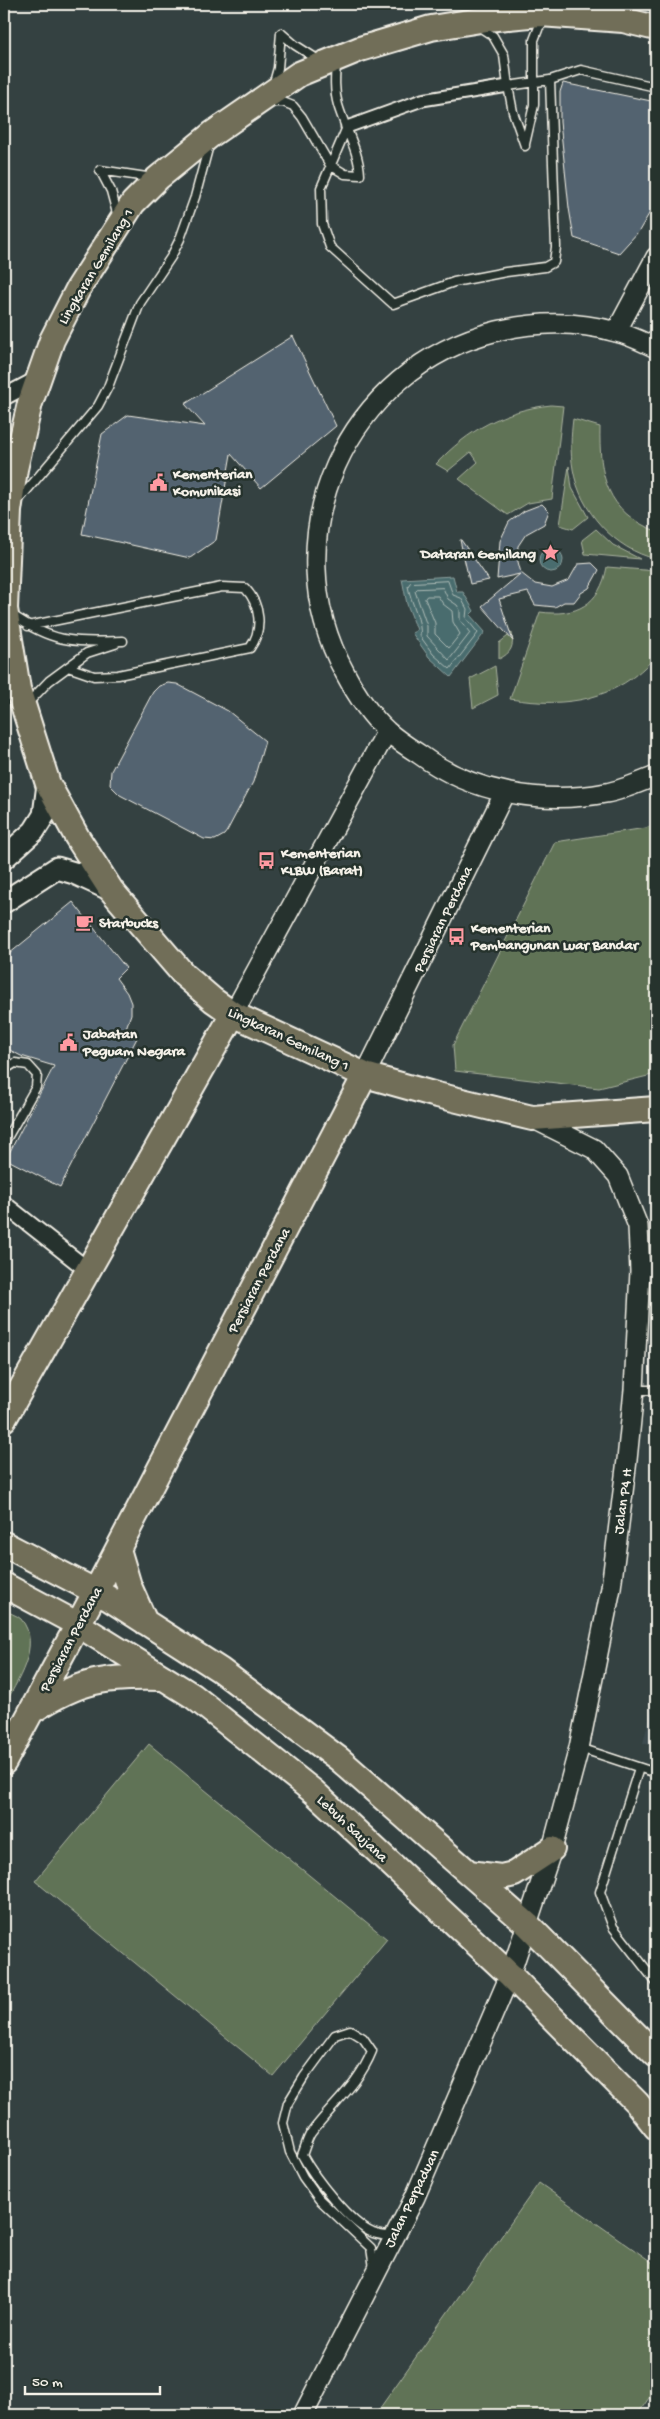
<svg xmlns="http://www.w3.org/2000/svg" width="660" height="2419" font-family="'Gochi Hand',sans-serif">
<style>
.built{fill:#3d4b4f}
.green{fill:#607356;stroke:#aab29f}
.water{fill:#486c6e;stroke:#8da19f}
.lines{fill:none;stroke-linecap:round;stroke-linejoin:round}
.shore{stroke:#afbcb7;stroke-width:1}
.building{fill:#53636f;stroke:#f4f1e8}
.service-casing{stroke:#f4f1e8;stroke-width:11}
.pedestrian-casing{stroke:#f4f1e8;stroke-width:15}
.minor-casing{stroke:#f4f1e8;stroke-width:19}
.tertiary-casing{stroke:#f4f1e8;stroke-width:22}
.secondary-casing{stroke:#f4f1e8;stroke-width:25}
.primary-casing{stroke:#f4f1e8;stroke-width:28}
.service{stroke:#26332d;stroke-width:8}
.pedestrian{stroke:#26332d;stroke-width:11}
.minor{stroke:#26332d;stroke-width:15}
.tertiary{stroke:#26332d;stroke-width:19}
.secondary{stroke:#26332d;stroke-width:21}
.primary{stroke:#716e59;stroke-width:24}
.labels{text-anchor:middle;stroke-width:5;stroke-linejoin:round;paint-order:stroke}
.street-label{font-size:15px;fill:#f4f1e8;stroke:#26332d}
.poi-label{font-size:15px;font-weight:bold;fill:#f4f1e8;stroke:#26332d;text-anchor:start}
</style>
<rect width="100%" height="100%" fill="#344141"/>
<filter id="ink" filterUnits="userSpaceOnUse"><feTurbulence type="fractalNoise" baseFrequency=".02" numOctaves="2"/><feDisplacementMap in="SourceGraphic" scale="10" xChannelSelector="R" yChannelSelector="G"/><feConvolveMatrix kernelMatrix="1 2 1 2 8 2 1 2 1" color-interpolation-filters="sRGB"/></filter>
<g filter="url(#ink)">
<path class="built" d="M656,1691V1747L643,1743Z"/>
<path class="green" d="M551,405L563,406L552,499L528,503L508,515L459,479L478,462L471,452L448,471L436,464C468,430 504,410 551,405Z
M573,419L600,427C599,475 606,512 656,531V559C614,549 580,511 573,469C570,452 571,435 573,419Z
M569,466L572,488L588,517L573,529L560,525Z
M596,529L613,545L640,559L585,554L582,540Z
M607,567L656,571V656C616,701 567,708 510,699L540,612C576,617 600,605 607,567Z
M512,633C514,647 511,653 499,659V643Z
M495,666L498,695L473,708L470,679Z
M656,823V1074L599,1088L455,1071L453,1045L555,842L646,828Z
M4,1610C9,1613 17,1615 21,1619C43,1645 16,1683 4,1706Z
M149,1744L387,1939L273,2076L35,1881Z
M539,2183L656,2265V2388L637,2415H375Z"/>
<path class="water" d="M539 560a12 12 0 1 1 24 0a12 12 0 1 1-24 0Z
M453,576L457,592H463L474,611L470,615L485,632L451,677L429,657L412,633L417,630L407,604L402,579Z"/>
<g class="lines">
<path class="shore" d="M448,581L453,595L461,598L467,609L466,618L478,633L450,669L433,654L420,636C423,623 410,601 408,586L410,583Z
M443,588L448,599L457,605L460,610V620L470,633L449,660L427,636V626L415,591L417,589Z
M427,596H438L443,604L452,611L453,622L460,634L449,648L435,634V623L425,599Z"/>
</g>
<path class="building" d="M563,83L656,102V202L639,231L619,253L574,238L569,208L560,122V92Z
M293,336L336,426L261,488L231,454L216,540L190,558L82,534L102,434L128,415L205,426L185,404Z
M542,504L549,511L544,524L526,534L518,546L517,558L521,573L535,584L552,587L569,580L578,564L592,563L599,570L589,588L581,593L574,602H564L555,607L535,605L528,592L499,599L513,641L482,606L520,574L497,579L500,541L509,522L524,511Z
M460,540H461L489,580L470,584Z
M168,683L177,684L228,711L265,741L253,782L227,831L224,835L215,840L204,839L120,795L110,785L111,771L153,692L159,686Z
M73,902L126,968L116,978L127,993L131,1003V1014L125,1031L137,1038L60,1187L6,1159L54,1066L21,1056L4,1047V958Z"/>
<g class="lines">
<defs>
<path id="service" d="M478,26L493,36L504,55L508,86L513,112L525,146
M281,33L295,45L320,61
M273,86L278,68L281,33
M508,86L550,80L581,70L656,87
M269,102H283L293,106L302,117L330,165L345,174L360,175C359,151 345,129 338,105C334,91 335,77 336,63
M347,127L321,188L322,224L330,247L393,304L454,282L506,272L545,267L554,262L556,247L550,80
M525,144L534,105V40L539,27L546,20
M100,170L153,178
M100,170L111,191L118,217
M17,502L98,406L108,387L140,303L171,257L180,239L195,197L209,145
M11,614C54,644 73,642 123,641
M28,626L222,587L245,588C261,605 263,630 250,648L118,675L94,676L68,667
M27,704L49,681L87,653L115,644
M4,1070L15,1063L28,1065L37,1075L36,1087L4,1143
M634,1390H656
M580,1748L656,1773
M639,1768L600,1892L613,1927L656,1982
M374,2268L371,2248L319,2199L303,2177L290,2152L283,2123L288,2103L304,2077L335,2035L350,2030L363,2038L372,2051C359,2084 332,2105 311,2133C307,2139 305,2148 302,2155C314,2177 350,2224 373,2233C379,2235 386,2236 393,2237"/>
<path id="pedestrian" d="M347,127L422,100L508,86"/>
<path id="minor" d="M4,397L38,379
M4,446L15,469
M4,1204L89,1271"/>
<path id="tertiary" d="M616,332L656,257
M656,348C643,342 630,335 616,332C577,321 535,322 497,331C346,368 270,537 345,673C356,694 370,715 387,731C397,740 408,747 419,754C472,793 541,805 606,793C623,790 640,782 656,776
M233,1014L387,731
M365,1075L504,794
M303,2415L415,2197L510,1975L552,1849L579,1748L611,1588L627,1460L634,1390L640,1271L638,1226L618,1176L594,1149L532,1118"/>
<path id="secondary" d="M4,858L34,831L44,815L48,784
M4,902L57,868L74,873L111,890"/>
<path id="primary" d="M656,28L623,20L540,14L487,19L431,28L360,49L299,74L212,134L158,178L133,203L78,289L52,340L30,403L15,469L9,511L5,609L18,689L48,784L77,837L111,890L184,975L213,1000L233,1014L365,1075L433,1094L532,1118L656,1109
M4,1419L233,1014
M4,1544L108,1598L220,1670L339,1759L528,1925L656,2055
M118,1549L129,1586L145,1622
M4,1585L77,1624L193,1696L314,1792L510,1975L637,2103L656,2127
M32,1711C82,1679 104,1677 163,1678
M4,1762L96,1591L365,1075
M469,1873L501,1877L514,1874L552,1849"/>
</defs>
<use href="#service" class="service-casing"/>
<use href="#pedestrian" class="pedestrian-casing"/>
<use href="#minor" class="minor-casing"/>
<use href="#tertiary" class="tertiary-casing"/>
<use href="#secondary" class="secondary-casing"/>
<use href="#primary" class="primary-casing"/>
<use href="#service" class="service"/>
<use href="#pedestrian" class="pedestrian"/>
<use href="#minor" class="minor"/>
<use href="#tertiary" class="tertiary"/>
<use href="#secondary" class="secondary"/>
<use href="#primary" class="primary"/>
</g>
</g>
<defs>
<symbol id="civic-bare" viewBox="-9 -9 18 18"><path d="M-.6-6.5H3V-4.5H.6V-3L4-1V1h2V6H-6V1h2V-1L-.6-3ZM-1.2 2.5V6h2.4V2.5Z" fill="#ff9aa2" stroke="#26332d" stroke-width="2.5" paint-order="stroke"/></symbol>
<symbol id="sight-bare" viewBox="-9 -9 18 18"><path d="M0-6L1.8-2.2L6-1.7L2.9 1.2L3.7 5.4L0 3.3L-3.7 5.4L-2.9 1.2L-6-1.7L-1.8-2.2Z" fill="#ff9aa2" stroke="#26332d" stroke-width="2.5" paint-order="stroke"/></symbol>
<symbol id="bus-bare" viewBox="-9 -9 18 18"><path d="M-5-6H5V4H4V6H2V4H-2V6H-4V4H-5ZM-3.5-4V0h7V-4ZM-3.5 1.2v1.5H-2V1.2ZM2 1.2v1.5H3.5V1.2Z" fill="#ff9aa2" stroke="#26332d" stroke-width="2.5" paint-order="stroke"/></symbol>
<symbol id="cafe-bare" viewBox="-9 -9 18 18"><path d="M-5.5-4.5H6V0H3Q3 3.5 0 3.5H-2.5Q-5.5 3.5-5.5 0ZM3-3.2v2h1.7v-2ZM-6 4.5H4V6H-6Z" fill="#ff9aa2" stroke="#26332d" stroke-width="2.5" paint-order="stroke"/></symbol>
</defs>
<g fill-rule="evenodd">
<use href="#civic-bare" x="146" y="470" width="25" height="25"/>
<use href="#sight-bare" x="538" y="540" width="25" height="25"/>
<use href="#bus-bare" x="254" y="848" width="25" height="25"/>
<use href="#cafe-bare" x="72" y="910" width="25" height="25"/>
<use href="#bus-bare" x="444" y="924" width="25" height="25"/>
<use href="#civic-bare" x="56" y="1030" width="25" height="25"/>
</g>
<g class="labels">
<g class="street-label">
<text transform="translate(95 266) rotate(-59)" y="5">Lingkaran Gemilang 1</text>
<text transform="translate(442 919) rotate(-64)" y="5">Persiaran Perdana</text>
<text transform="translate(289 1038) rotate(25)" y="5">Lingkaran Gemilang 1</text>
<text transform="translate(258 1280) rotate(-62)" y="5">Persiaran Perdana</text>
<text transform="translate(622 1501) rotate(-82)" y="5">Jalan P4 H</text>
<text transform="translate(70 1639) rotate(-62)" y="5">Persiaran Perdana</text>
<text transform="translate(353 1828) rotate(43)" y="5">Lebuh Saujana</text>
<text transform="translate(411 2198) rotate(-64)" y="5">Jalan Perpaduan</text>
</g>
<g class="poi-label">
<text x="173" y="478">Kementerian<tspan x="173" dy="17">Komunikasi</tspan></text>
<text x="536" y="558" text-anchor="end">Dataran Gemilang</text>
<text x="281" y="857">Kementerian<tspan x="281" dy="17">KLBW (Barat)</tspan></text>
<text x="99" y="927">Starbucks</text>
<text x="471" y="932">Kementerian<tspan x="471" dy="17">Pembangunan Luar Bandar</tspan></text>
<text x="83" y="1038">Jabatan<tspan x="83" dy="17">Peguam Negara</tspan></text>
</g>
</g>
<rect width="660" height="2419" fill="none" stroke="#26332d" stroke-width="20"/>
<rect x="10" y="10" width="640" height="2399" fill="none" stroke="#f4f1e8" stroke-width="2" filter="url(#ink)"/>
<path d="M25 2386v8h135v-8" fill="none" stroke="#f4f1e8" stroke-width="2.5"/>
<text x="32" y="2386" font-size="15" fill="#f4f1e8" stroke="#26332d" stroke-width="4" paint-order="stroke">50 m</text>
</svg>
